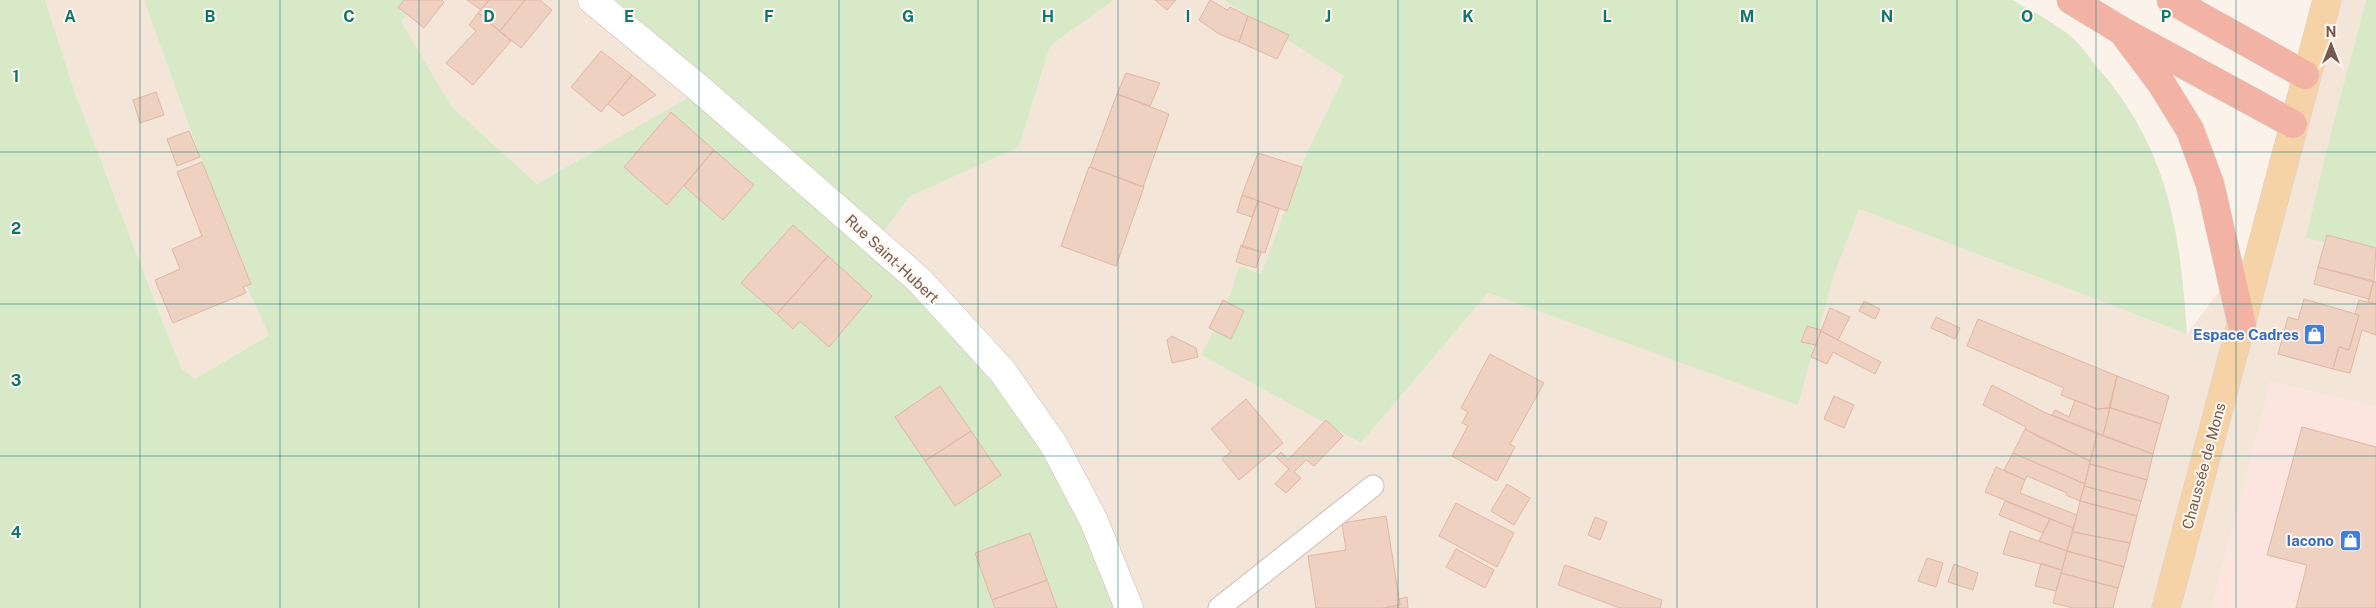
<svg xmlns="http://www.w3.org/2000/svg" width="2376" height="608" font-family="'Public Sans',sans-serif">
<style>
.residential{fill:#f3e5d8}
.commercial{fill:#fbe5de}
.green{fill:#d8e9c8}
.building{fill:#efd1c2;stroke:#e1b7a3}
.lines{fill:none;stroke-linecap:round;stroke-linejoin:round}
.service-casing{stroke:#cfbdb2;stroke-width:23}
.tertiary-casing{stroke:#cfbdb2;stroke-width:29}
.primary-casing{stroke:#d8d1cd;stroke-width:29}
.motorway-casing{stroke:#d8d1cd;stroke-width:29}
.service{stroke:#fff;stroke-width:21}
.tertiary{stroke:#fff;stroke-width:28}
.primary{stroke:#f6d3a6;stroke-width:28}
.motorway{stroke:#f2b3a4;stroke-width:28}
.grid{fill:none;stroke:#0f766e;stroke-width:1;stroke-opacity:0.55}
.labels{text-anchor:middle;stroke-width:4;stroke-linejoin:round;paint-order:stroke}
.street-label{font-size:15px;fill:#75594e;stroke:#fef7f0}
.shop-label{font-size:15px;font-weight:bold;fill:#366cbe;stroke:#fef7f0;text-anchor:end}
.grid-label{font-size:16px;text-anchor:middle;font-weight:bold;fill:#0f766e;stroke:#fef7f0;stroke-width:4;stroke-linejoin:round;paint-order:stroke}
</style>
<rect width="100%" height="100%" fill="#fbf3e9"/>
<path class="residential" d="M45,0H144L246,285L269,335L195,379L182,369L167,333L75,93Z
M421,0H592L701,90L537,184L451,106L401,21Z
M1114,0H1224L1344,76L1304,159L1261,274L1239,266L1226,307L1201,355L1361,443L1488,293L1798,404L1833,278L1859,209L2187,334L2267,228L2327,0H2366L2331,132L2307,237L2376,254V407L2271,382L2212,608H1129L876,242L909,197L1019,147L1050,46Z"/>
<path class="commercial" d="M2271,382L2376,407V608H2212Z"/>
<path class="green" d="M0,0H45L75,93L167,333L182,369L195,379L269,335L246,285L144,0H421L401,21L451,106L537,184L701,90L592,0H1114L1050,46L1019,147L909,197L876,242L1003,372L1129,608H0Z
M1224,0H2013C2031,11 2051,21 2068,34C2079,42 2089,57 2098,68C2169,150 2180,230 2187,334L1859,209L1833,278L1798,405L1488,293L1361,443L1201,355L1226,307L1239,266L1261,274L1304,159L1344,76Z
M2366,0H2376V254L2306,238L2331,132Z"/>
<path class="building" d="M404,0H442L444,2L424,28L398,7Z
M467,0H489L481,10Z
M489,0H525L500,31L478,13Z
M525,0H540L552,10L521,48L500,31Z
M1155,0H1176L1167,10Z
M1210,0L1227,10L1230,7L1248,16L1239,42L1219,34L1199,20Z
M478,13L511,41L473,85L446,63L476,31L469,25Z
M1248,16L1289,35L1277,59L1239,42Z
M601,51L632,75L601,112L571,87Z
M1126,73L1160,83L1150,106L1117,94Z
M632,75L656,95L623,116L608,104Z
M156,92L164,115L140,123L133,100Z
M1117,94L1169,114L1143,187L1090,167Z
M671,112L714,150L667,205L624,167Z
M189,131L200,157L177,166L167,139Z
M714,150L754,185L723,220L684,186Z
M1258,153L1302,167L1287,211L1242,195Z
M202,162L251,284L243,287L246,293L173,323L155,280L180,269L172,249L202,236L177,172Z
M1089,167L1144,187L1116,266L1061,246Z
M1242,195L1258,201L1252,217L1237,212Z
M1258,201L1279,209L1265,253L1242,247Z
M793,225L828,256L777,314L741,283Z
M2327,235L2376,248L2374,281L2318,267Z
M1241,245L1261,252L1256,268L1236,262Z
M828,256L872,296L829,347L800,321L793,329L777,314Z
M2318,267L2373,282L2369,299L2314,284Z
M2374,281L2376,282V304L2368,302Z
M2304,299L2359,315L2349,350L2339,347L2333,369L2278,354L2288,317L2298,320Z
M1223,300L1244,311L1231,339L1209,328Z
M2359,300L2376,304V335L2362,330L2350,373L2333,369L2339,347L2349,350L2359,315L2355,314Z
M1864,301L1880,309L1875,319L1859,311Z
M1830,308L1850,317L1838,340L1821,331Z
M1936,317L1960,328L1955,339L1931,328Z
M1978,319L2117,376L2110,408L2097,409L2061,395L2064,388L1967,346Z
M1807,326L1821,330L1816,345L1801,342Z
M1821,331L1881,362L1875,374L1833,352L1827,364L1811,357Z
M1172,336L1196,348L1198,357L1172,363L1167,340Z
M1490,354L1544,383L1510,444L1515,447L1497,481L1452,456L1468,426L1462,423L1468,412L1461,408Z
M2117,376L2169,396L2161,424L2109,407Z
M1992,385L2046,413L2097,434L2090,461L2041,438L2025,429L2026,427L1983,405Z
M940,386L971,431L925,461L895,417Z
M1834,396L1854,405L1844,428L1824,419Z
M1246,399L1283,443L1239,480L1222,459L1231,452L1211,429Z
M2075,400L2097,409L2110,408L2103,435L2052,415L2055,410L2069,417Z
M2110,408L2161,424L2153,454L2103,435Z
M1326,420L1343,436L1314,466L1306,460L1294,472L1301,478L1286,493L1275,484L1289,469L1276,457L1281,452L1288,460Z
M2302,427L2376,447V608H2296L2307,565L2267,555Z
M2025,429L2090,461L2085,484L2013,453Z
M971,431L1001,475L955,506L925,461Z
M2097,434L2153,454L2147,480L2090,464Z
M2013,453L2085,484L2080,501L2066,495L2067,493L2027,476L2025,480L2004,470Z
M2090,464L2147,480L2141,501L2084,486Z
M1996,467L2025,480L2020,493L2077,515L2073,528L1985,492Z
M1507,484L1530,498L1514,525L1491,511Z
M2084,486L2141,501L2137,516L2080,501Z
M2005,501L2050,519L2043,533L1999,515Z
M2080,501L2137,516L2130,543L2073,532Z
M1456,503L1514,533L1497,567L1439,536Z
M1386,516L1400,605L1383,608H1316L1308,556L1346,550L1342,523Z
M1595,517L1607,522L1600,540L1588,535Z
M2050,519L2073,528L2067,551L2039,541Z
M2010,531L2067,551L2062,570L2003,554Z
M2073,532L2130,543L2124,567L2067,551Z
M1030,533L1047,580L992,600L975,553Z
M1456,549L1494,570L1485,588L1446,567Z
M2067,551L2124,567L2118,588L2061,573Z
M1927,558L1943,563L1936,587L1918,581Z
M2041,563L2062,570L2056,591L2035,586Z
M1954,564L1978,573L1973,590L1948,582Z
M1565,565L1662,600L1660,608H1620L1558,585Z
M2061,573L2118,588L2113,608H2073L2053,603Z
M1047,580L1057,608H995L992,600Z
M1407,597L1408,608H1383L1400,605L1399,599Z"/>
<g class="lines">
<defs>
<path id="service" d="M1219,608L1373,486"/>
<path id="tertiary" d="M592,0L701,90L919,280L1003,372L1054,445L1094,521L1129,608"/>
<path id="primary" d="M2166,608L2327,0"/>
<path id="motorway" d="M2071,0L2122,31L2293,124
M2171,0L2305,75
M2122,31L2161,83L2190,130L2210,184L2242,325"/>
</defs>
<use href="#service" class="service-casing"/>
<use href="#tertiary" class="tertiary-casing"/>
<use href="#primary" class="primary-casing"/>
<use href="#motorway" class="motorway-casing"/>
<use href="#service" class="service"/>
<use href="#tertiary" class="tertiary"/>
<use href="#primary" class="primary"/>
<use href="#motorway" class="motorway"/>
</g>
<path class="grid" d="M140,0V608M280,0V608M419,0V608M559,0V608M699,0V608M839,0V608M978,0V608M1118,0V608M1258,0V608M1398,0V608M1537,0V608M1677,0V608M1817,0V608M1957,0V608M2096,0V608M2236,0V608M0,152H2376M0,304H2376M0,456H2376"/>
<defs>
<symbol id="shop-square" viewBox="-11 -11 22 22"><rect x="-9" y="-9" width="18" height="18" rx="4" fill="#3f7fe0" stroke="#fef7f0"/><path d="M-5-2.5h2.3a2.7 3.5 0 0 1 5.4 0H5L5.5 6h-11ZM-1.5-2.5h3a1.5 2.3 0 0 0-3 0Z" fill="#fff"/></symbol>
</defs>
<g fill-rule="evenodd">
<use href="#shop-square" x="2302" y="322" width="25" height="25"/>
<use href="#shop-square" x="2338" y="528" width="25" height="25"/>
</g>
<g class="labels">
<g class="street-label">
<text transform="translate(892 259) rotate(43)" y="5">Rue Saint-Hubert</text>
<text transform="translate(2204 466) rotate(-75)" y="5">Chaussée de Mons</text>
</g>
<g class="shop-label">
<text x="2299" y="340">Espace Cadres</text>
<text x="2334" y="546">Iacono</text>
</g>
</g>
<g class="grid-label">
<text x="70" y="22">A</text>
<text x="210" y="22">B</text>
<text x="349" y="22">C</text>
<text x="489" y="22">D</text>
<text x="629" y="22">E</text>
<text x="769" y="22">F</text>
<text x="908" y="22">G</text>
<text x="1048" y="22">H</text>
<text x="1188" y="22">I</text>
<text x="1328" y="22">J</text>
<text x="1468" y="22">K</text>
<text x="1607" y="22">L</text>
<text x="1747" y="22">M</text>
<text x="1887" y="22">N</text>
<text x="2027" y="22">O</text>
<text x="2166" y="22">P</text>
<text x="16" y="82">1</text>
<text x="16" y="234">2</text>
<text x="16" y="386">3</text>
<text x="16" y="538">4</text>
</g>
<g transform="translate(2331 45)" stroke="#fef7f0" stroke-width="4" paint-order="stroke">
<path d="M0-4L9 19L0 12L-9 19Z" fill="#75594e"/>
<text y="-8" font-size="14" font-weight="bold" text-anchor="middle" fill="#75594e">N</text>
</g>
</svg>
